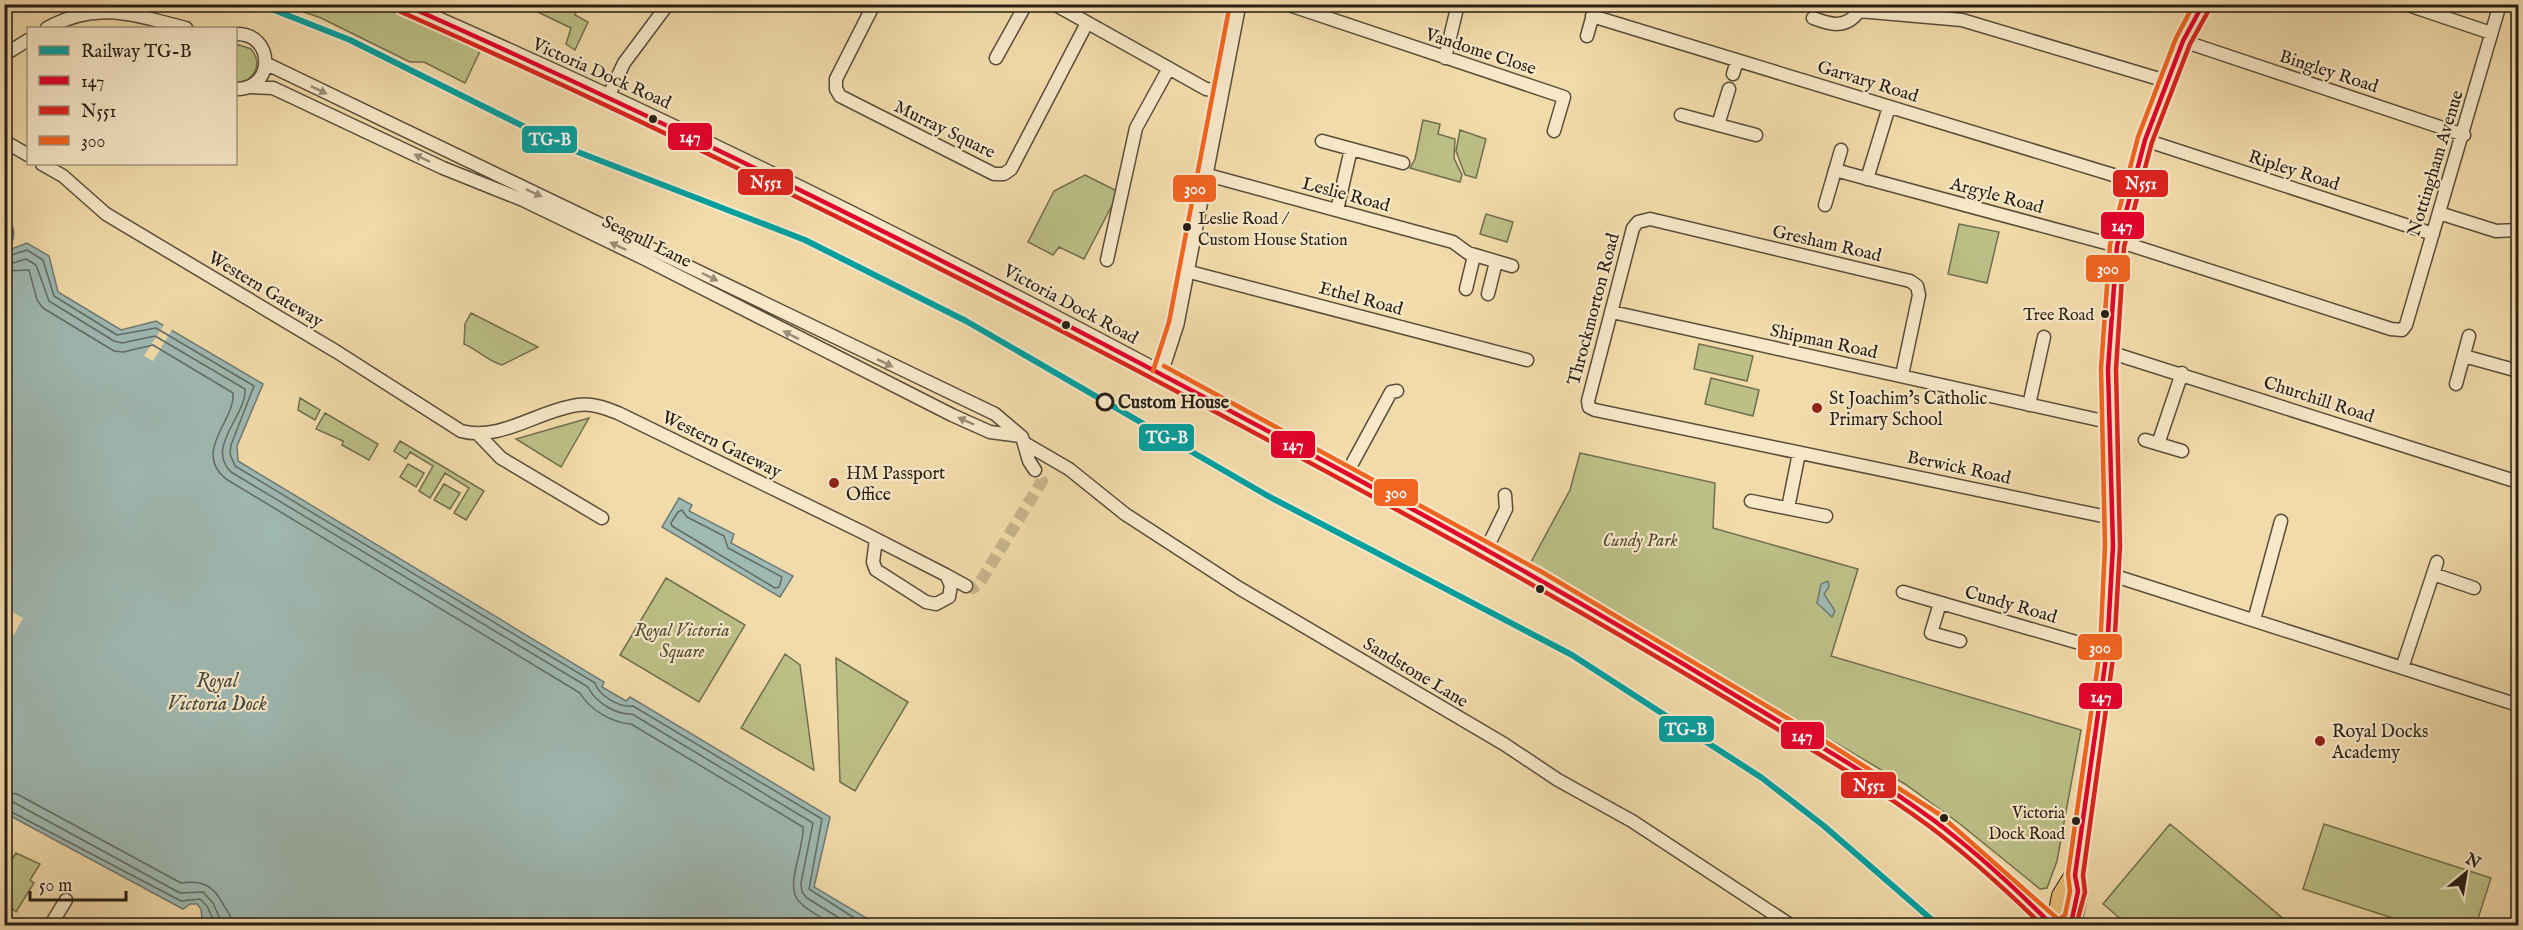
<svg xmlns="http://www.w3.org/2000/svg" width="2523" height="930" font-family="'IM FELL English',serif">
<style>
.green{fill:#bcc087;stroke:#716f4e;stroke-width:1.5}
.water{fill:#9fb9b3;stroke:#6f7b74;stroke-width:1.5}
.pier{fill:#f2dbaa}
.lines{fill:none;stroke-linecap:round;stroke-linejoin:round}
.shore{stroke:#626c64;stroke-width:1.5}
.minor-tunnel{stroke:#c9b58c;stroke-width:12;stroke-dasharray:12 6;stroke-linecap:butt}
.minor-casing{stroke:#594d3a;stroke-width:15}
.tertiary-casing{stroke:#594d3a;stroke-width:18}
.primary-casing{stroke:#261e15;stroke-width:22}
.minor{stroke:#f7e8c8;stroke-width:12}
.tertiary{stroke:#f7e8c8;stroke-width:15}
.primary{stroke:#e9be75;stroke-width:20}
.bus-1-casing{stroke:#f7e8c8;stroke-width:9}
.bus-2-casing{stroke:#f7e8c8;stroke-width:9}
.bus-3-casing{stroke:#f7e8c8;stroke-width:9}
.bus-1{stroke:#e4002b;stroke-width:4.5}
.bus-2{stroke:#dc241f;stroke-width:4.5}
.bus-3{stroke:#f26522;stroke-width:4.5}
.rail-1-casing{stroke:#f7e8c8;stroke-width:10}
.rail-1{stroke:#04a09e;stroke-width:6}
.oneway{fill:#998d77}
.bus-dot{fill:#261e15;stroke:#f7e8c8;stroke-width:2}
.stop-dot{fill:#f7e8c8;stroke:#261e15;stroke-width:3}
.poi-dot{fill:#8f2418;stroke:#f7e8c8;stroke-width:2}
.labels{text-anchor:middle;stroke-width:4.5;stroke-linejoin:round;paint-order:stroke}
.bus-label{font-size:16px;fill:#261e15;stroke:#f7e8c8;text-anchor:end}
.street-label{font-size:18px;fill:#261e15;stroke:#f7e8c8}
.poi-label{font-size:18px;fill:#261e15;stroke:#f7e8c8;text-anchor:start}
.stop-label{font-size:18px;font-weight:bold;fill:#261e15;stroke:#f7e8c8;text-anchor:start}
.park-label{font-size:18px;font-style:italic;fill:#534f37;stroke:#f7e8c8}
.water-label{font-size:20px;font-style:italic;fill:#4a4c44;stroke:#f7e8c8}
.line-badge{stroke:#f7e8c8;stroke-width:2}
.badge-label{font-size:16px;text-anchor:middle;font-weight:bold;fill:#fff}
</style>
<rect width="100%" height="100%" fill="#f2dbaa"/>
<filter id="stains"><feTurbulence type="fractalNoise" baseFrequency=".00333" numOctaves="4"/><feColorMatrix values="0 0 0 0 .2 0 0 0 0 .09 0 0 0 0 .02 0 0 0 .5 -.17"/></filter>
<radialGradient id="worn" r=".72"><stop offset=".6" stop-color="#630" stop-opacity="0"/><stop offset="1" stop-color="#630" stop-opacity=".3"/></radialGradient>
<path class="green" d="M284,5H378L480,51L465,83L424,62H410L321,18Z
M523,5H579L575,15L588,22L575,50L566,44L571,28Z
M236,44L251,49C263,63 255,82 236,82Z
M1423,120L1440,124L1438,134L1455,139L1454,158L1462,175L1460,182L1410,168L1415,159Z
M1460,130L1486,139L1476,178L1465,175L1456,151Z
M1085,175L1119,192L1084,259L1059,247L1053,255L1028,242L1054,191Z
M1486,214L1513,222L1507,242L1480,234Z
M1959,224L1999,232L1987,283L1948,274Z
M471,313L538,347L502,365C488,361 478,350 464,344L465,324Z
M1699,344L1753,356L1747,381L1694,369Z
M1711,378L1759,390L1753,416L1705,404Z
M300,398L320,410L315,420L298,410Z
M325,413L378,444L369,460L342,445L343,441L316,429Z
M589,418L561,467L516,439Z
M400,441L484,491L466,520L454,513L469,488L445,473L430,498L419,491L433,466L410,452L406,459L394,451Z
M1580,453L1715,483L1713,528L1858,569L1831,656L2081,730L2057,861L2047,888L2040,889L1960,824L1905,784L1531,562L1570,490Z
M408,464L424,473L416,487L400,477Z
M444,484L460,493L450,509L434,500Z
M666,578L745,625L699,702L620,655Z
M785,654L800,665L814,770L741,728Z
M836,658L908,702L855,791L840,782Z
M2170,824L2291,925H2128L2103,904Z
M2324,824L2491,878L2476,925H2414L2303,889Z
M16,853L40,864L30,880L34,883L16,912C6,905 1,881 5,870C8,864 13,858 16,853Z"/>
<path class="water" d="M5,217C17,226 16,240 6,251L27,243L49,256L58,292L121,330L156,321L263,384L237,446L238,461L604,682L602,687L626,701L630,697L830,817L814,887L878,925H214L202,919L201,909L197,904H190L183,909L5,813Z
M679,498L692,505L689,511L734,534L731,543L793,576L780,597L662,527Z
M1828,581L1829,587L1824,594L1835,611L1832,617L1817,603L1821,584Z"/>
<path class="pier" d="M165,323L173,328L153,361L144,356Z
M5,608L23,618L8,645L5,643Z"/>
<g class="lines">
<path class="shore" d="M4,251L11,255L27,250L43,260L54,296L117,335L156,328L254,386L231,445L230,454L235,466L595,683C599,696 620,708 633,706L822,819L809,889L867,926
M4,261L13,263L26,259L36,265L49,301L114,341L122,343L155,336L245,389C247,415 205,447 231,472L588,687C595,702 616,715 632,714L813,823L801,883L802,892L807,898L852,926
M4,271L29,270L37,300L43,308L114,351L123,352L153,345L233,393C236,420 192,451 226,479L580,693C589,709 612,723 631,724L803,827C804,834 801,842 800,850C787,902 791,899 835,926
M682,510L687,517L724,536L728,548L782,577L779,587L775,588L672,526L671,523L678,512Z
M4,792L17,794L181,883C202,880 213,885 223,904C228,912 232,916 232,926
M4,801L13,802L180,893L203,892L213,903L223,926
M4,808L181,901L200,899L207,906L216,926"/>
<path class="minor-tunnel" d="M966,586L973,588L979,584L1042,481L1035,470"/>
<defs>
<path id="minor" d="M874,4L836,79V89L840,96L994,174H1004L1011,169L1087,23
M1054,4L1206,89L1220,91
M1286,4L1564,97L1554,131
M2405,4L2491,33
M1592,16L2133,181
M1813,18C1831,25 1846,29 1859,11L1962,20L2166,81
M47,28C98,0 133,15 186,28
M236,34C275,33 275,90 236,89
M1587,36L1596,4
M2183,41L2464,135
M4,55L28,40
M996,58L1026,4
M1445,58L1458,4
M267,64L995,414L1022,437L1029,461L1035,470
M1733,74L1737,61
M251,87L273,88L443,168L523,200L645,259L952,415L990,432L1021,436
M608,97L624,63L668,4
M1681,115L1756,135
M1718,125L1729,89
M2145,140L2433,234
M4,141L28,155
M1322,141L1403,163
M42,164L63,176L106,214L337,352L461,431C500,442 539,410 578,405C592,403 605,408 618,413L862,532L946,575L951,585L949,597L936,604L926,602L876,570L873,562L876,539
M1835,170L2117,246
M1204,174L1453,242L1468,253L1512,266
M1867,179L1889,107
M1825,205L1841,150
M1337,210L1351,149
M2439,213L2496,231L2518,230
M2118,241L2391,329L2402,330L2406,325L2500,4
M1107,260L1136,128L1169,68
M1186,271L1527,360
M1466,289L1474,256
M1488,294L1496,262
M1612,312L2108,422
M2109,352L2518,482
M2464,356L2518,371
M1902,375L1919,295L1917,286L1910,281L1650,219L1638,222L1633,228L1588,401L1589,407L1595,410L2112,518
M2456,384L2469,336
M2029,405L2044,337
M478,434L501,458L602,518
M2145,440L2182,451
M1026,444L1069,469L1125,514L1239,588L1504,744L1558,780L1632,821L1792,926
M2158,444L2182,373
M1347,473L1391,392L1397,391
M1751,501L1826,516
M1788,508L1799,453
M1486,550L1506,509L1505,495
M2433,574L2474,588
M946,575L966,586
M2112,575L2518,705
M1903,592L2107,651
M1940,603L1931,633L1960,641
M2254,620L2281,521
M2402,668L2437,562
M50,926L66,900"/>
<path id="tertiary" d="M402,4C767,162 1118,347 1466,539C1563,593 1660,649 1755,707C1814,743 1875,778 1932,819C1975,851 2015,888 2054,926
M1160,373L1176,324L1238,4"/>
<path id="primary" d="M2056,926L2062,896L2075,875
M2063,926L2072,919L2078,891L2075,875L2107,651L2113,546L2108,369L2117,246L2145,140L2183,41L2203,4"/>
</defs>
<use href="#minor" class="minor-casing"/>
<use href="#tertiary" class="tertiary-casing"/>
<use href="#primary" class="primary-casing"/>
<use href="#minor" class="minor"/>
<use href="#tertiary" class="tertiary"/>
<use href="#primary" class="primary"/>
<defs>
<path id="bus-1" d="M403,4C752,159 1090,333 1425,516C1531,574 1635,634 1738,697C1803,736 1870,774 1932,819C1975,851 2015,888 2053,926
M2064,926L2072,919L2078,891L2075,875L2107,651L2113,546L2108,369L2117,246L2145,140L2183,41L2203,4"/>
<path id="bus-2" d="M399,11C752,167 1094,344 1432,529C1535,585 1636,644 1736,704C1801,744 1868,781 1929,826C1969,856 2006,890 2043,926
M2076,926L2085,892L2083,875L2114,651L2120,546L2116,369L2124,247L2152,142L2190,44L2210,8"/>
<path id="bus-3" d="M1164,366L1542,572L1817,736L1939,814L2059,920
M1153,371L1169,322L1230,4
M2058,920L2065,915L2070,891L2068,874L2100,650L2105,546L2101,368L2110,245L2138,137L2176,38L2194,4"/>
</defs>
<use href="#bus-1" class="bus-1-casing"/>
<use href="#bus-2" class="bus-2-casing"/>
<use href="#bus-3" class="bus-3-casing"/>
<use href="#bus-1" class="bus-1"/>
<use href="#bus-2" class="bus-2"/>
<use href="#bus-3" class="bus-3"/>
<defs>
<path id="rail-1" d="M259,4L350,40L565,147L805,240L966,321L1268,496L1572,655L1762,778L1824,826L1939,926"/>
</defs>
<use href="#rail-1" class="rail-1-casing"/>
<use href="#rail-1" class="rail-1"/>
</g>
<defs><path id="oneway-solid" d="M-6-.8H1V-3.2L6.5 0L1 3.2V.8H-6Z" transform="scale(1.5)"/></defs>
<g class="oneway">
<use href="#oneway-solid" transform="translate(319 90) rotate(26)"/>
<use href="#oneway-solid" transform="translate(422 158) rotate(-154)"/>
<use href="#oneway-solid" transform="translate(534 193) rotate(25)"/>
<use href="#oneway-solid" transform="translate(618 246) rotate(-155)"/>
<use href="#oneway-solid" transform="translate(710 277) rotate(26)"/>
<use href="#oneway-solid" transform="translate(791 335) rotate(-153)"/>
<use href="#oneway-solid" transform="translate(885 363) rotate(26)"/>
<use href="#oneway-solid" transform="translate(966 421) rotate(-156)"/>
</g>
<g class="bus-dot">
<circle cx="653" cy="119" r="5"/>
<circle cx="1187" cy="227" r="5"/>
<circle cx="2105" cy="314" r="5"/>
<circle cx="1066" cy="325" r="5"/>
<circle cx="1540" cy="589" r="5"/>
<circle cx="1944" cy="818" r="5"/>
<circle cx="2076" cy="821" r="5"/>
</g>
<circle class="stop-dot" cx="1105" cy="402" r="8"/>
<g class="poi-dot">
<circle cx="1817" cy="408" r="6"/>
<circle cx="834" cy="483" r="6"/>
<circle cx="2320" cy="741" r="6"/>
</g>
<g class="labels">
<g class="bus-label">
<text x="1198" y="224" text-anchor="start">Leslie Road /<tspan x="1198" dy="21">Custom House Station</tspan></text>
<text x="2094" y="320">Tree Road</text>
<text x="2065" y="818">Victoria<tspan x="2065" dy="21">Dock Road</tspan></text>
</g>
<g class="street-label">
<text transform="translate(1481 51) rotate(18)" y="6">Vandome Close</text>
<text transform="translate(2329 71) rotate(18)" y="6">Bingley Road</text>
<text transform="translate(602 73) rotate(24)" y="6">Victoria Dock Road</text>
<text transform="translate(1868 81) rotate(17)" y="6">Garvary Road</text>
<text transform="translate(945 129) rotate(26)" y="6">Murray Square</text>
<text transform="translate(2435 163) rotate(-73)" y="6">Nottingham Avenue</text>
<text transform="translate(2294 170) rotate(18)" y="6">Ripley Road</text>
<text transform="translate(1346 194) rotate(15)" y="6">Leslie Road</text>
<text transform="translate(1997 195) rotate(15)" y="6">Argyle Road</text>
<text transform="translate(647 241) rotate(26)" y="6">Seagull Lane</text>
<text transform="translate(1827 243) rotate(13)" y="6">Gresham Road</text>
<text transform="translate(266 289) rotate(31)" y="6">Western Gateway</text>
<text transform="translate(1361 298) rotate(15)" y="6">Ethel Road</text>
<text transform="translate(1071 304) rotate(28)" y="6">Victoria Dock Road</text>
<text transform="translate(1593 309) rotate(-75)" y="6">Throckmorton Road</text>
<text transform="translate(1824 341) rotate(12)" y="6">Shipman Road</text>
<text transform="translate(2319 399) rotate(18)" y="6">Churchill Road</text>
<text transform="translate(722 444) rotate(26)" y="6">Western Gateway</text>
<text transform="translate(1959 467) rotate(12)" y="6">Berwick Road</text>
<text transform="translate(2011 604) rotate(16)" y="6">Cundy Road</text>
<text transform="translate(1416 672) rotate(31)" y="6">Sandstone Lane</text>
</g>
<g class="poi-label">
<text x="1829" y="404">St Joachim's Catholic<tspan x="1829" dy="21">Primary School</tspan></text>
<text x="846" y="479">HM Passport<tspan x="846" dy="21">Office</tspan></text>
<text x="2332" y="737">Royal Docks<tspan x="2332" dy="21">Academy</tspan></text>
</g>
<g class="stop-label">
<text x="1118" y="408">Custom House</text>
</g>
<g class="park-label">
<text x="1640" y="546">Cundy Park</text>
<text x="682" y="636">Royal Victoria<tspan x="682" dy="21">Square</tspan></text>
</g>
<g class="water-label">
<text x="217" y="687">Royal<tspan x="217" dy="23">Victoria Dock</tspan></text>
</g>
</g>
<g class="line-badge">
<rect x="667" y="122" width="46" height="29" rx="6" fill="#e4002b"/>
<rect x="521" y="125" width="57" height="29" rx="6" fill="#04a09e"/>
<rect x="737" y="168" width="57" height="28" rx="6" fill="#dc241f"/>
<rect x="2112" y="169" width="57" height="29" rx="6" fill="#dc241f"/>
<rect x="1172" y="174" width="45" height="29" rx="6" fill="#f26522"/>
<rect x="2100" y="211" width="45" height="29" rx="6" fill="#e4002b"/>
<rect x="2085" y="254" width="46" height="29" rx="6" fill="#f26522"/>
<rect x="1138" y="423" width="57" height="29" rx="6" fill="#04a09e"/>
<rect x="1270" y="430" width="46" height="29" rx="6" fill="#e4002b"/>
<rect x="1373" y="478" width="46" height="29" rx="6" fill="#f26522"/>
<rect x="2077" y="633" width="46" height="28" rx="6" fill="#f26522"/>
<rect x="2078" y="682" width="45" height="28" rx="6" fill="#e4002b"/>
<rect x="1658" y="715" width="57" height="28" rx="6" fill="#04a09e"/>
<rect x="1780" y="721" width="45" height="29" rx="6" fill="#e4002b"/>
<rect x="1840" y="771" width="57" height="28" rx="6" fill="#dc241f"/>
</g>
<g class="badge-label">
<text x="690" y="142">147</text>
<text x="550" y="145">TG-B</text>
<text x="766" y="188">N551</text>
<text x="2141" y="189">N551</text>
<text x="1195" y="194">300</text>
<text x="2122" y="231">147</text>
<text x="2108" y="274">300</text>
<text x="1167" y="443">TG-B</text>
<text x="1293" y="450">147</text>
<text x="1396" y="498">300</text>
<text x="2100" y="653">300</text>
<text x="2101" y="702">147</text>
<text x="1686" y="735">TG-B</text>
<text x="1802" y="741">147</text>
<text x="1869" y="791">N551</text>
</g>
<rect width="2523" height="930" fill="none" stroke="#f2dbaa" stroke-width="24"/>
<rect x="6" y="6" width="2511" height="918" fill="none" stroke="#261e15" stroke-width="3"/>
<rect x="12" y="12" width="2499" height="906" fill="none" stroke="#261e15" stroke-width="1.5"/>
<rect x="27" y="27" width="210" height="138" fill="#f7e8c8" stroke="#a39780" stroke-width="1.5"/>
<rect x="39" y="46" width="30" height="9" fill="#04a09e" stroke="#a39780" stroke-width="1.5"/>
<text x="81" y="57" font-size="18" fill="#261e15">Railway TG-B</text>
<rect x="39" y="76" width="30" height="9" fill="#e4002b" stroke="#a39780" stroke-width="1.5"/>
<text x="81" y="87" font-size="18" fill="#261e15">147</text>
<rect x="39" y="106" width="30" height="9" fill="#dc241f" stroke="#a39780" stroke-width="1.5"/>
<text x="81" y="117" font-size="18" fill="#261e15">N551</text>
<rect x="39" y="136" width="30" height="9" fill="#f26522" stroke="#a39780" stroke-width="1.5"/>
<text x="81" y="147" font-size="18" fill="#261e15">300</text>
<g transform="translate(2466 873) rotate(30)" stroke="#f7e8c8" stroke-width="4.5" paint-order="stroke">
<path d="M0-4.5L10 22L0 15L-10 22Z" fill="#261e15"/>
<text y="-9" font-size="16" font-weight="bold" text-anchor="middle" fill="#261e15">N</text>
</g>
<path d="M30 891v9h96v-9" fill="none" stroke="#261e15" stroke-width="3"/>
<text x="39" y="891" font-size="18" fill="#261e15" stroke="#f7e8c8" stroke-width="4.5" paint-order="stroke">50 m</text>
<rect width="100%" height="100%" filter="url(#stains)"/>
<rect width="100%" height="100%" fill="url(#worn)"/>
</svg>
